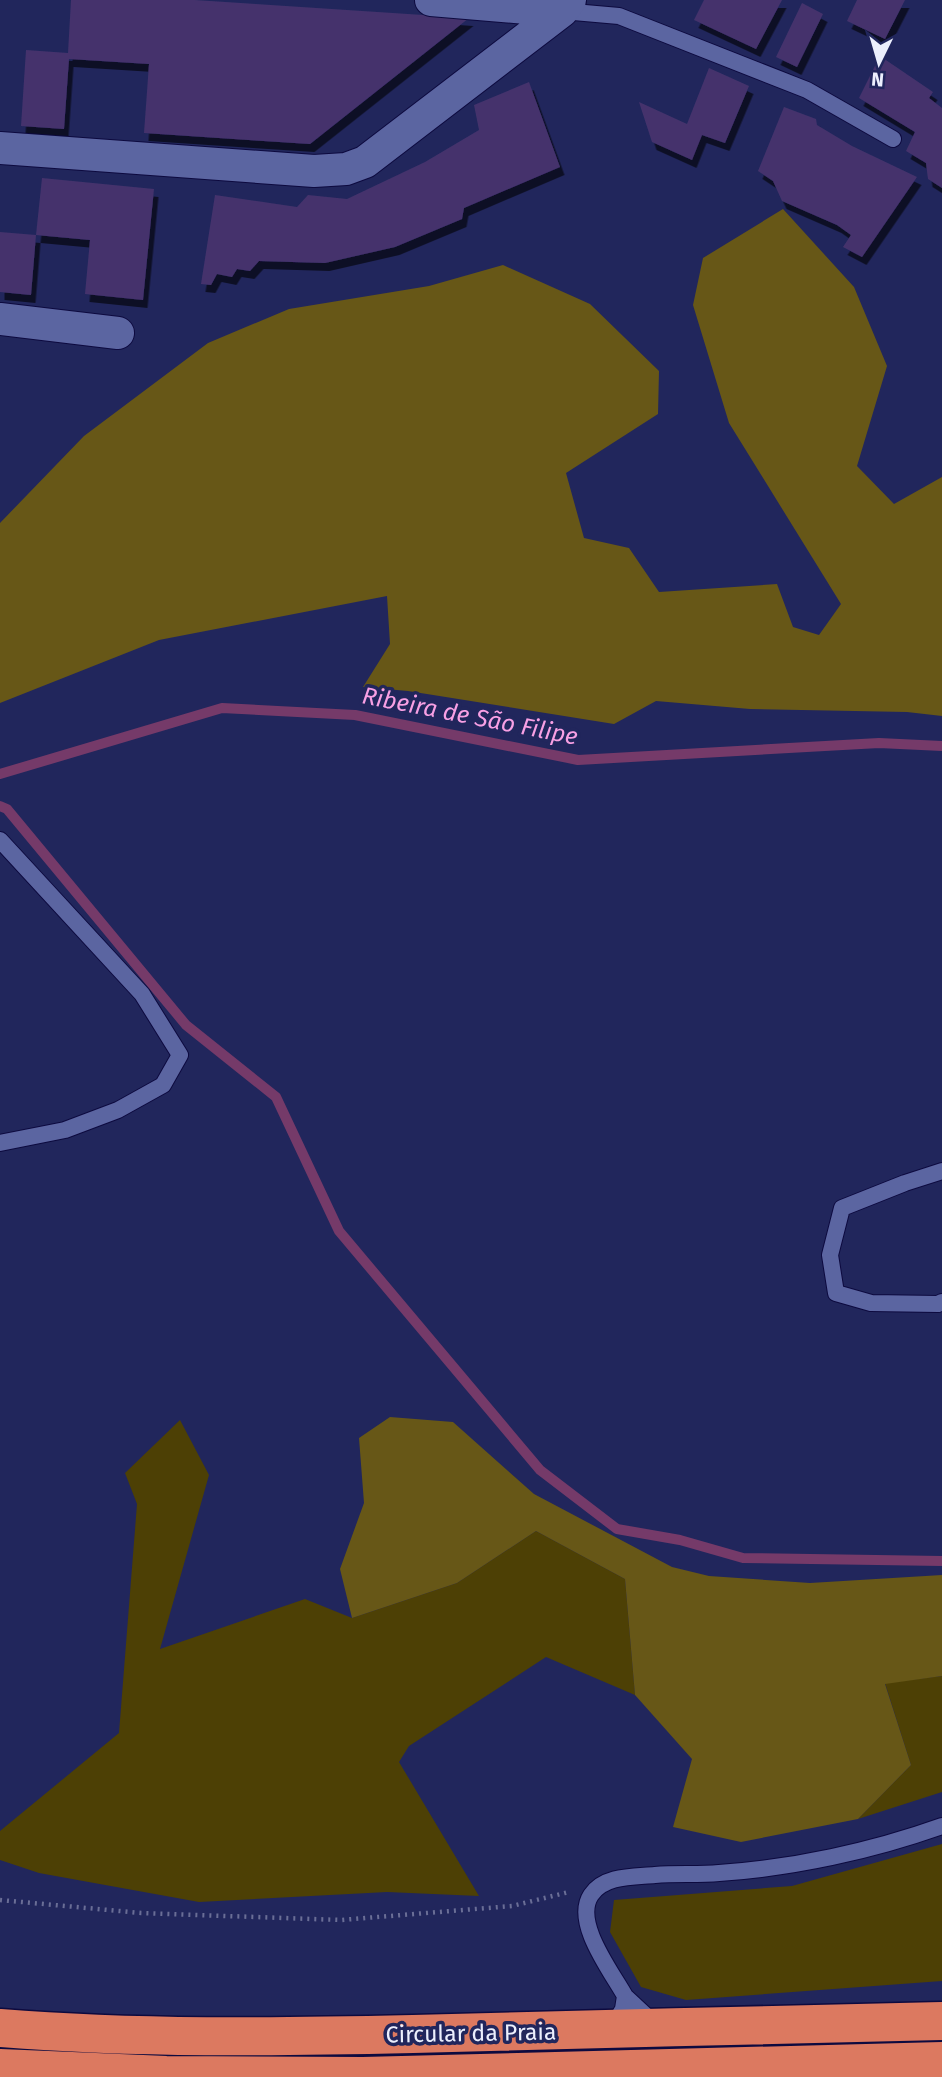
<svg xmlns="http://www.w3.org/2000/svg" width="942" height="2077" font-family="'Fira Sans',sans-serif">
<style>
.green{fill:#4d4005}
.forest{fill:#675717}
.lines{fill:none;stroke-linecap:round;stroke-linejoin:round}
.stream{stroke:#753a69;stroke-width:10}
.building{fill:#44336c;filter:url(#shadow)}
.lane-casing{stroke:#0d0a3f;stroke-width:18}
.street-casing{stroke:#0d0a3f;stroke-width:34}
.highway-casing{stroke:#0d0a3f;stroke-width:41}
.path{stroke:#6a6e96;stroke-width:4.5;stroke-dasharray:2 5;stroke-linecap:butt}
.lane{stroke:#5b65a1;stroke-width:16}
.street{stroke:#5b65a1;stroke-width:32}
.highway{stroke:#dc7960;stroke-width:38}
.labels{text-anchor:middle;stroke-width:7;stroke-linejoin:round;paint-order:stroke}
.street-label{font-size:23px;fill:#eceffd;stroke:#21265c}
.water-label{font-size:24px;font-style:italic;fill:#f8a0e4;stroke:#21265c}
</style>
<defs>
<filter id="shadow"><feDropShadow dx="4.5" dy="8" stdDeviation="0" flood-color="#0009"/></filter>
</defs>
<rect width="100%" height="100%" fill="#21265c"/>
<path class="green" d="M180,1420L209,1475L160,1649L305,1599L352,1618L457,1583L536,1531L625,1579L635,1695L546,1657L409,1746L399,1762L479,1896L387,1892L199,1902L39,1873L0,1860V1831L119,1733L137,1504L125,1473Z
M942,1676V1792L858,1819L911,1765L885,1683Z
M942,1844V1981L686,2000L641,1987L610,1932L614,1900L792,1886Z"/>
<path class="forest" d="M783,209L854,287L887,366L857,466L894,504L942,477V716L907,712L750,709L656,701L614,724L408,691L363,687L390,644L387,596L159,640L0,703V523L84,436L208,343L289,309L429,286L503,265L590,304L659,371L658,414L566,473L584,538L629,548L659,592L777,584L793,627L819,635L841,604L729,423L693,305L703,258Z
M390,1417L453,1422L534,1494L672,1567L709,1576L810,1583L942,1575V1676L885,1684L911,1765L858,1819L741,1842L673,1827L692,1759L635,1695L625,1579L536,1531L457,1583L352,1618L340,1569L364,1503L359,1438Z"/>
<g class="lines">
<path class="stream" d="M0,774L222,708L355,715L578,760L879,743L942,746
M0,806L7,809L186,1025L276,1097L339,1231L540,1470L617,1529L680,1540L743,1558L942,1561"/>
</g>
<path class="building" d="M71,0H195L469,18L310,144L144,133L149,64L69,59L64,129L21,126L26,50L68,53Z
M704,0H782L756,49L694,20Z
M857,0H905L885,39L847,21Z
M802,3L823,14L797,67L776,57Z
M880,56L933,92L929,98L942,108V188L928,179L926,163L906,151L915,132L859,98Z
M709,68L749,86L725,143L702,135L692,160L652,142L639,102L687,124Z
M529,82L560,167L464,208L462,219L395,247L325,263L259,261L250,271L237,269L232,277L217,274L211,285L201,284L215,195L297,207L308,195L347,199L425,162L479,130L474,105Z
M784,107L816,119L817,125L852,146L917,177L862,257L843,247L851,235L837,225L782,201L773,181L758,171Z
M42,178L154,189L143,300L85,294L90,240L36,235Z
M0,232L36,235L31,295L0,292Z"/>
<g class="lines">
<defs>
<path id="lane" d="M562,11L619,16L807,90L893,139
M0,840L142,994L180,1055L163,1085L118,1110L65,1130L0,1143
M942,1171L905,1183L842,1208L830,1255L836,1293L871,1303L938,1304L942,1302
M625,1996C611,1971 573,1922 591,1895C604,1875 634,1877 655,1875C676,1873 698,1875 719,1873C793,1868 872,1851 942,1826
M612,2028L623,2009L625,1996L654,2023"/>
<path id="street" d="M431,0L562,11
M0,148L314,171L346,169L365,162L562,11L570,0
M0,319L118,333"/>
<path id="highway" d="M0,2028C137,2039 275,2037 413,2034C589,2030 766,2024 942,2021
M0,2068L166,2075L363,2076L942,2061"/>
</defs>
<use href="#lane" class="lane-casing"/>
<use href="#street" class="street-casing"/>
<use href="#highway" class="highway-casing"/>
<path class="path" d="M0,1900L141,1913L341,1920L512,1906L569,1892"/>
<use href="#lane" class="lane"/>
<use href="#street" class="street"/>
<use href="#highway" class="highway"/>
</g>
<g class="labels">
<g class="street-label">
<text transform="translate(471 2033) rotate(-1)" y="8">Circular da Praia</text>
</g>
<g class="water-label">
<text transform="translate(470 716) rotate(11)" y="8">Ribeira de São Filipe</text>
</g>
</g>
<g transform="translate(879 63) rotate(185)" stroke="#21265c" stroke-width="5" paint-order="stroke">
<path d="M0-5L12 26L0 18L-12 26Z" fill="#eceffd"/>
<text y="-10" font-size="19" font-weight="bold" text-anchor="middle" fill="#eceffd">N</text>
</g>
</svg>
